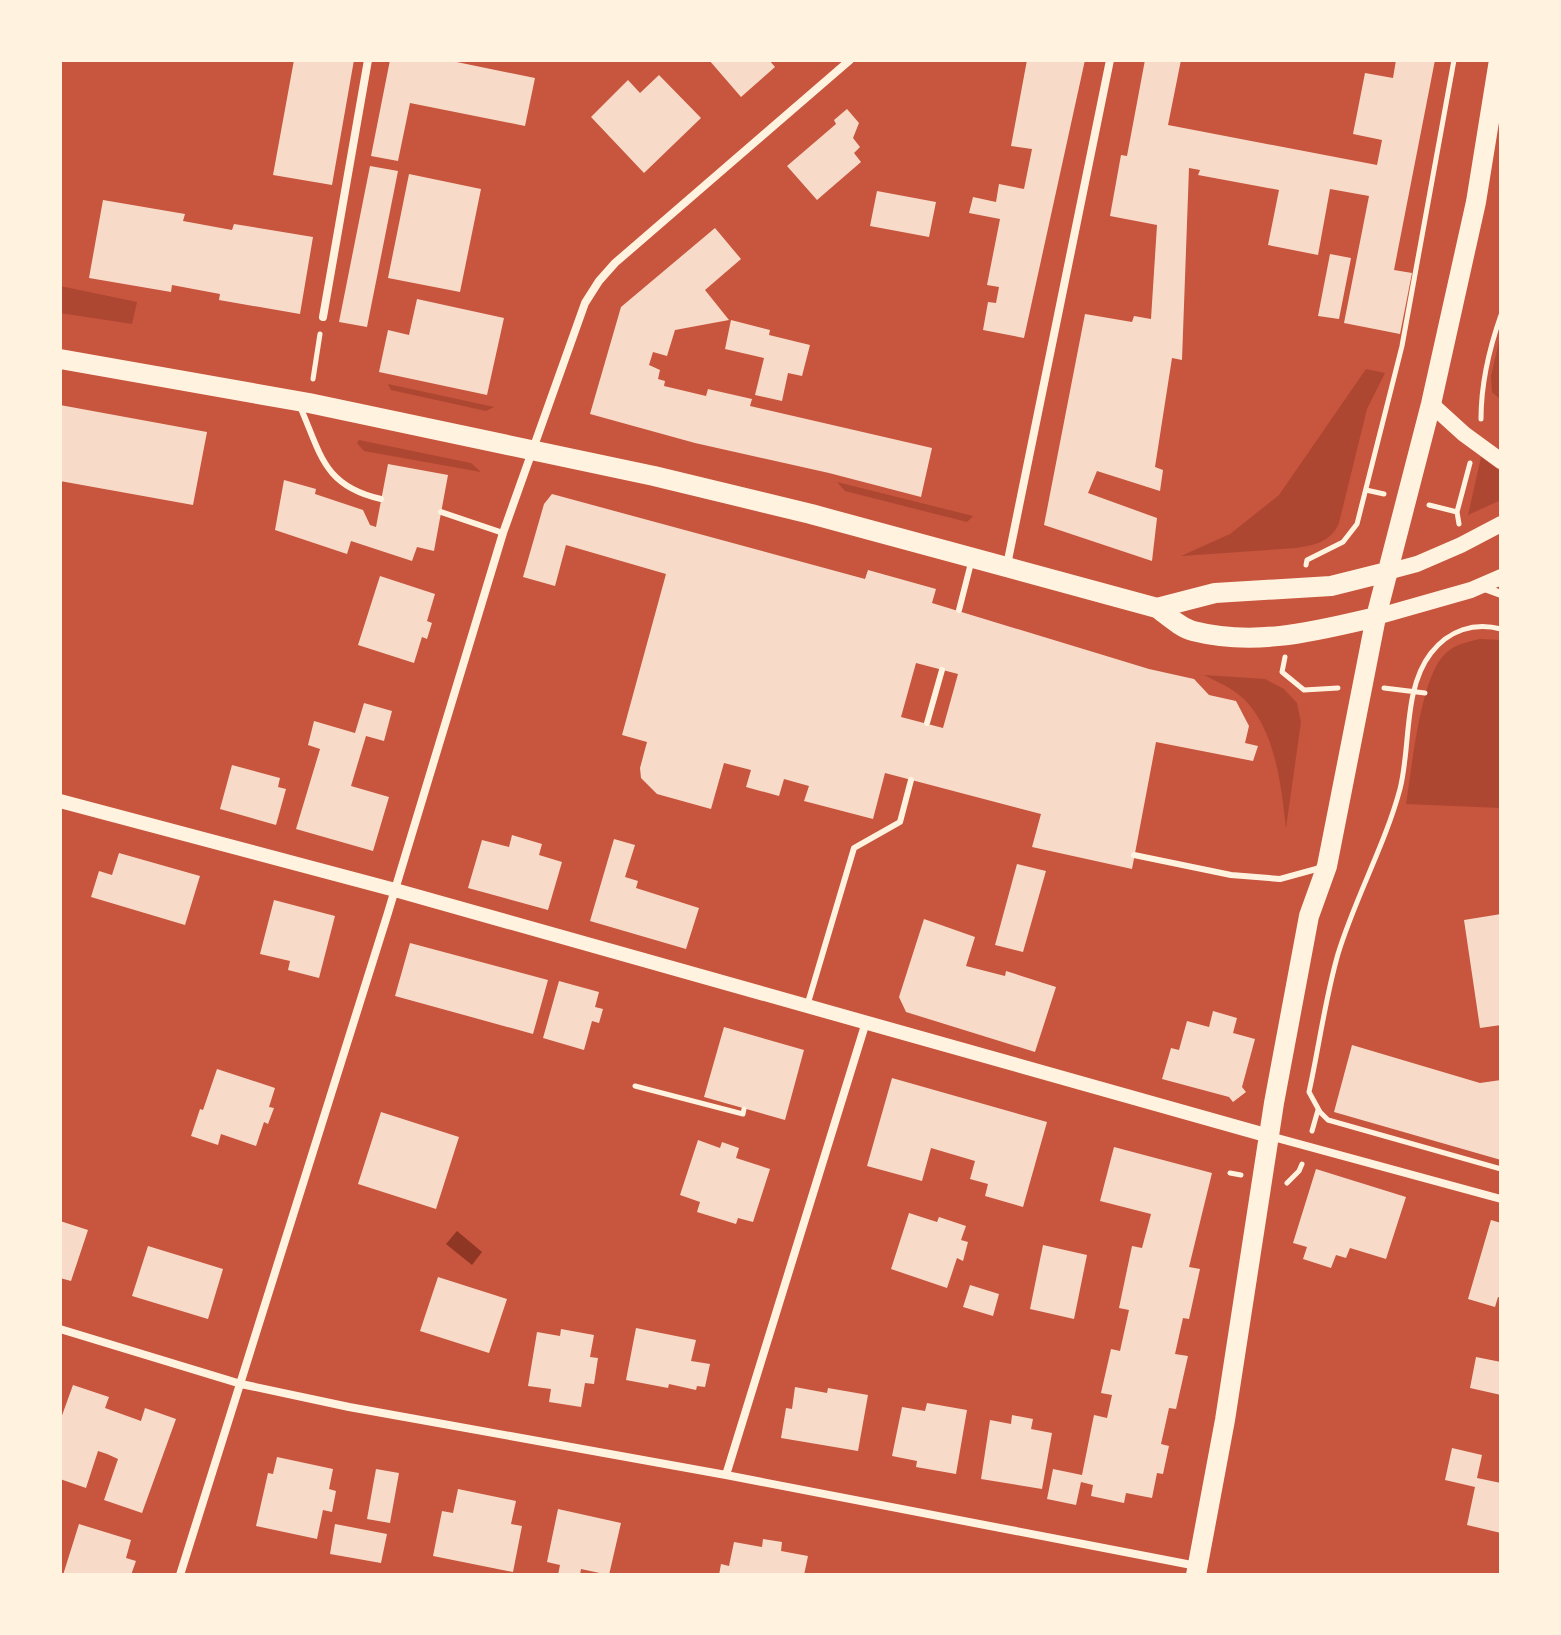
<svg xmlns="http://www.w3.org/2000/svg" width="1561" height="1635" font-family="Karla,sans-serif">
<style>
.green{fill:#ae4732}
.water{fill:#8f3625}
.building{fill:#f7dbc8;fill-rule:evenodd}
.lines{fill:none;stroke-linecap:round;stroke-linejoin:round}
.path{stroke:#fff3e0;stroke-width:5}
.service{stroke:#fff3e0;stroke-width:6}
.minor{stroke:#fff3e0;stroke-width:8}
.tertiary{stroke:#fff3e0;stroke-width:14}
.secondary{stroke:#fff3e0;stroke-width:16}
.primary{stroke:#fff3e0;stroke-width:20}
</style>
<rect width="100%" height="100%" fill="#c8553d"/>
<path class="green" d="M60,286L137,302L132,324L60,313Z
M1501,333V400L1492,392L1491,376Z
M1366,369L1385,373L1367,409L1339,523C1331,542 1315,545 1296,548L1181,556L1230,534L1279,495Z
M388,384L494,407L486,411L391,390Z
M359,440L471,463L481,472L364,451L357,443Z
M1481,457L1501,472V500L1468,515Z
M837,482L973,516L967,522L845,491Z
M1480,639L1501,640V808L1406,804C1412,768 1420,676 1446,653C1455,644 1468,642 1480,639Z
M1204,675L1265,679L1284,689L1297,703L1301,722L1286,828C1281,785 1275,723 1238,694C1228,686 1215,681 1204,675Z"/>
<path class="water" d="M457,1231L482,1252L472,1265L446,1244Z"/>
<path class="building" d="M294,60H354L332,185L273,175Z
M390,60H447L535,78L525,126L410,103L398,161L371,156Z
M709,60H769L775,67L741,97Z
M1027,60H1085L1024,338L983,330L988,302L996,303L999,287L987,285L1000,219L969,213L973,197L996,202L999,184L1024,189L1032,149L1011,146Z
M1145,60H1181L1168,125L1377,165L1382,140L1353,134L1365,73L1393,78L1396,60H1435L1394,270L1412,273L1400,334L1344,323L1369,196L1330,189L1318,255L1268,245L1279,190L1198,175L1200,170L1189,168L1182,360L1172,358L1155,467L1163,470L1160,491L1097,471L1088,493L1157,518L1152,561L1044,525L1085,314L1132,322L1134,316L1151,319L1157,225L1110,216L1121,155L1127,156Z
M659,75L701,118L644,173L591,117L628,80L640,93Z
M847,109L859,123L853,138L860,147L854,153L861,162L817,200L787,166L836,124L834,120Z
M370,166L398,171L367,327L339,322Z
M409,174L481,189L460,292L388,278Z
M877,191L936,202L929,237L870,226Z
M103,200L185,214L183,221L232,230L234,224L313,237L300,314L219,300L220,294L172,285L171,292L89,278Z
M715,228L741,259L705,290L729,320L675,330L667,356L653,352L649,365L660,370L658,379L665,381L664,386L706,396L708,389L752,399L750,406L932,448L921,497L829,473L695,443L590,414L621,307Z
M1330,254L1351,258L1339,319L1318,316Z
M417,299L504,318L487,395L379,372L388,330L409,335Z
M731,320L770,330L769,335L810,345L802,376L788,373L782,401L755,395L764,358L725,349Z
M60,405L207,432L193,505L60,481Z
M388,464L448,475L434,551L417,547L412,561L351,541L347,554L275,530L284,480L316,489L315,494L363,510L370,525L376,527Z
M552,494L865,579L868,570L936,589L932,603L1149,669L1194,679L1209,695L1236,701L1249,726L1245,743L1258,746L1253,761L1156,742L1132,869L1032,847L1041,814L885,773L873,819L804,801L809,786L784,779L779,796L746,787L751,770L724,763L711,809L657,794L641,778L640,768L647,742L622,735L666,574L566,545L555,586L523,577L544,504ZM916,663L958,674L943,728L901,717Z
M380,576L435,594L427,621L432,623L427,639L422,637L414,663L358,645Z
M364,703L392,711L384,741L366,736L351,786L389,797L373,851L296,829L320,749L308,745L314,721L355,733Z
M232,765L280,778L278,787L286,789L276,825L220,809Z
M512,835L542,844L539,855L562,862L548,910L468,888L482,840L509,847Z
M614,839L635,845L625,877L638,881L636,888L699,908L686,949L590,921Z
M119,853L200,876L185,925L91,897L99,871L112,875Z
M1017,864L1046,871L1023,952L995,945Z
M274,900L335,916L319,978L288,970L290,961L260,954Z
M1501,914V1025L1480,1028L1464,920Z
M924,919L975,937L966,966L1005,976L1006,971L1056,987L1035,1052L906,1012L899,997Z
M410,943L548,980L533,1034L395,996Z
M559,981L599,992L595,1007L603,1009L599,1023L592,1021L584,1050L543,1038Z
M1213,1011L1237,1018L1233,1033L1255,1039L1242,1087L1246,1092L1233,1102L1229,1097L1162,1079L1171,1048L1179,1050L1187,1021L1209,1027Z
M724,1027L804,1050L785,1120L704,1097Z
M1352,1045L1480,1083L1501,1080V1160L1334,1112Z
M217,1069L275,1088L269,1107L274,1108L268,1124L264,1122L256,1146L221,1134L218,1145L191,1136L200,1109L203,1110Z
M892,1078L1047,1122L1023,1207L985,1196L988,1184L970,1179L975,1161L931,1148L922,1181L867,1166Z
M381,1112L459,1137L436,1209L358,1184Z
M698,1140L720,1148L722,1142L739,1148L736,1158L770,1169L753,1222L738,1218L736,1224L697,1212L700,1202L680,1195Z
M1114,1147L1212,1173L1189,1267L1200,1269L1189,1319L1183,1318L1175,1354L1188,1356L1176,1409L1169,1408L1161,1444L1169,1446L1163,1474L1157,1473L1152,1498L1126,1493L1124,1503L1091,1496L1093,1485L1081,1482L1076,1505L1047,1499L1053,1469L1082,1475L1094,1415L1107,1418L1112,1395L1101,1393L1111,1349L1120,1351L1129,1310L1119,1308L1132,1246L1142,1248L1151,1214L1100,1201Z
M1316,1169L1406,1197L1386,1259L1350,1248L1346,1258L1336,1255L1331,1268L1303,1259L1307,1247L1293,1243Z
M909,1213L937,1222L939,1217L966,1226L961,1240L968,1242L963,1261L957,1258L947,1288L891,1269Z
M1491,1220L1501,1223V1298L1498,1297L1495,1307L1468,1299Z
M60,1221L88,1230L71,1281L60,1278Z
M1043,1245L1087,1255L1074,1319L1030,1309Z
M148,1246L223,1269L208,1319L132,1296Z
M438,1277L507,1299L489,1353L420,1331Z
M970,1285L999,1294L993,1316L963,1307Z
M636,1328L696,1340L691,1361L710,1364L705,1387L697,1386L696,1390L669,1384L668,1388L626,1380Z
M561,1329L594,1335L590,1357L598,1358L594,1384L585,1383L581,1407L549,1402L551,1389L528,1386L537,1332L560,1336Z
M1476,1357L1501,1362V1395L1470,1388Z
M73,1385L109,1397L105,1408L141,1421L145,1408L176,1419L142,1513L104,1500L118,1459L107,1454L98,1451L86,1488L60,1479V1421Z
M795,1387L827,1393L828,1388L868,1395L858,1451L781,1438L786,1408L792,1409Z
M927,1403L967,1410L956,1474L916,1467L917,1461L892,1456L902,1407L925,1411Z
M1012,1415L1033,1419L1031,1429L1052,1433L1042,1489L981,1479L990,1420L1011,1424Z
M1452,1448L1482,1455L1477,1478L1501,1483V1533L1467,1525L1475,1487L1445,1480Z
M277,1457L333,1469L329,1489L336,1491L332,1512L323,1510L317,1539L256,1526L268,1473L273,1474Z
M376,1469L399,1473L390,1523L367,1519Z
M458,1489L516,1501L511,1524L522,1526L513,1572L433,1556L442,1511L453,1513Z
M558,1509L621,1523L609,1575L581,1569L580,1575H558L560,1565L547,1562Z
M79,1524L131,1540L126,1558L136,1561L131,1575H63Z
M335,1524L387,1534L381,1563L330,1554Z
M763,1539L782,1542L781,1551L808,1556L804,1575H719L721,1564L729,1566L734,1542L762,1547Z"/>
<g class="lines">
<path class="path" d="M313,379L320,334
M1481,419C1481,382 1489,349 1501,315
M1366,490L1384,494
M1429,505L1457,512
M1459,524L1457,512L1470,463
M1306,565L1307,560L1343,542L1357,524L1402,346L1454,60
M1501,629C1474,622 1449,630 1431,653C1403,689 1411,746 1400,789C1385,845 1355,898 1338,954C1325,999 1319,1047 1309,1092L1320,1112L1328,1120L1501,1169
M1285,657L1282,672L1304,690L1338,688
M1384,688L1425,693
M635,1086L743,1114L744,1109
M1312,1131L1318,1110
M1230,1173L1241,1175
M1287,1183L1299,1171L1302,1164"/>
<path class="service" d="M299,404C321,454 323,486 381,499
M441,512L503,533
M959,610L971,563
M927,723L942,670
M1134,855L1231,875L1280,879L1320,868
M807,1006L854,848L900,822L911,780"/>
<path class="minor" d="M323,317L368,60
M1007,565L1110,60
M1482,587L1501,594
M1270,1136L1501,1199
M60,1329L241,1384L349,1407L726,1475L1197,1566
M726,1475L866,1022
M180,1575L387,916L503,533L585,303L599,281L615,263L850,60"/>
<path class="tertiary" d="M60,801L395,890L1269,1136"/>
<path class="secondary" d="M1431,404L1464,434L1501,461
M1387,572L1417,564L1461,545L1501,524
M1376,617L1471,590L1501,577"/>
<path class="primary" d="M60,359L309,403L654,476L811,514L1157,608C1168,616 1181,628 1193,631C1256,647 1316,631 1376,617
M1157,608L1215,593L1331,586L1387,572
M1196,1575L1225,1420L1274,1103L1309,916L1327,866L1376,617L1431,404L1476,202L1499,60"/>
</g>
<rect width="1561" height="1635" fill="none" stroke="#fff3e0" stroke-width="124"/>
</svg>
